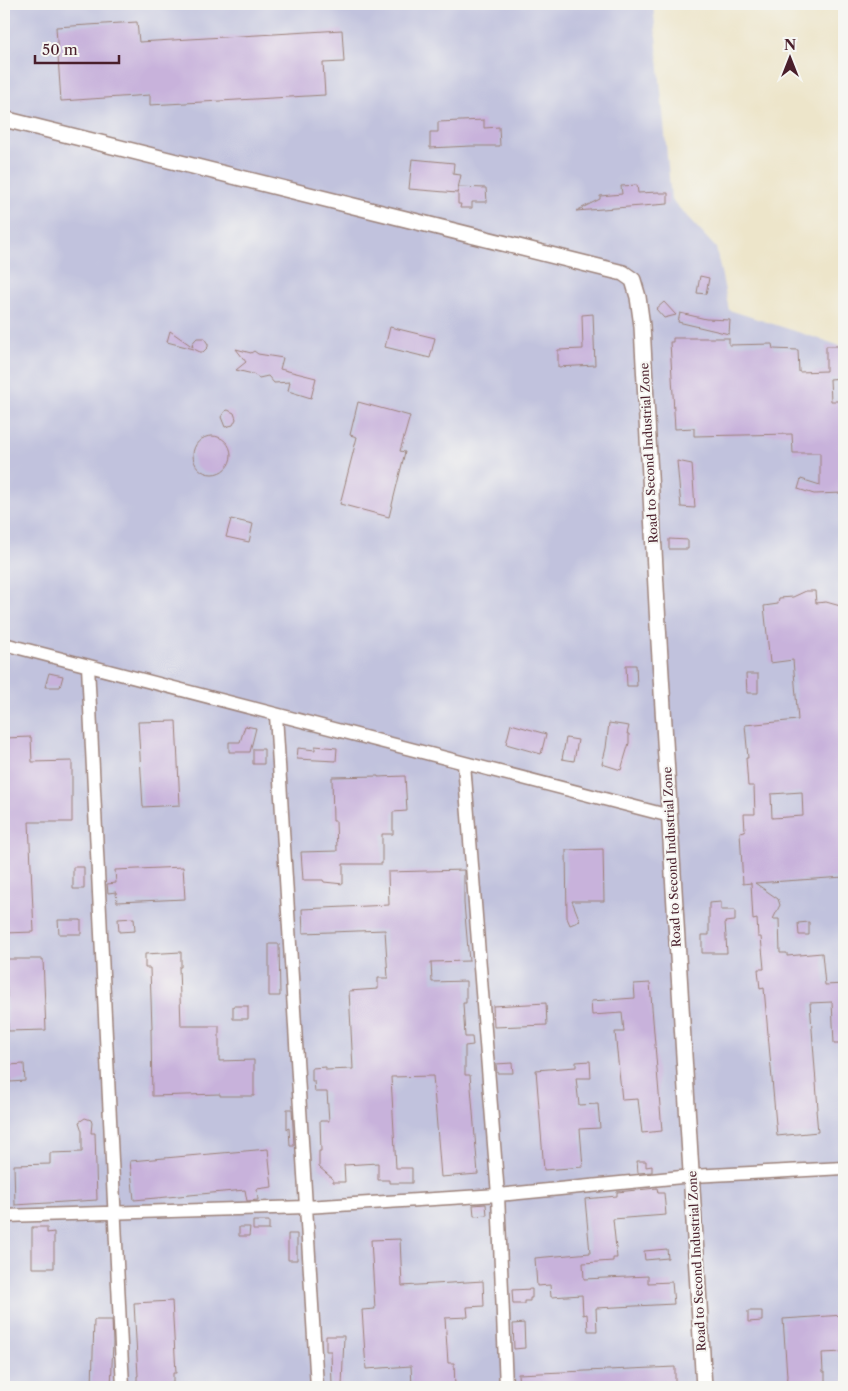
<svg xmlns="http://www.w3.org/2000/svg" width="848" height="1391" font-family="'Libre Caslon Text',serif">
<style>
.industrial{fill:#c1c2dd}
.building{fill:#c8b2db;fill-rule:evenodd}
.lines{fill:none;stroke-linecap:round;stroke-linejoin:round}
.minor-casing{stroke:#9c827a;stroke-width:15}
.tertiary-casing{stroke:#9c827a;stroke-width:18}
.minor{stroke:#fff;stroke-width:12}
.tertiary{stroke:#fff;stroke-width:15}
.labels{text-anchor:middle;stroke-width:4;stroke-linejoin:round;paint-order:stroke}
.street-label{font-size:12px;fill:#4a1f2b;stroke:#f6f6f2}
</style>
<rect width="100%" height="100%" fill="#f6f6f2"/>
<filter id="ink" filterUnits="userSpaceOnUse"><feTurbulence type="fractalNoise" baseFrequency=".02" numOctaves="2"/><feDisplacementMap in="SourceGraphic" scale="10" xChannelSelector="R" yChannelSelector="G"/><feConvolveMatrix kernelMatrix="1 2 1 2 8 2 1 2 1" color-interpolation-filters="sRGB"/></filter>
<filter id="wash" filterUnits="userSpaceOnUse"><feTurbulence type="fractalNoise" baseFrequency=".0096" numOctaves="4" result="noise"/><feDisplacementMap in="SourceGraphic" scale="20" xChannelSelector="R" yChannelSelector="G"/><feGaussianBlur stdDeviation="1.12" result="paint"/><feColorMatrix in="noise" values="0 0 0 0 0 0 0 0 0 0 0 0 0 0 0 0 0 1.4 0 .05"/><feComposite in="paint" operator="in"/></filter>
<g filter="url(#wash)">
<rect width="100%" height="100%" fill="#ede5ca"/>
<path class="industrial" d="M4,4H653L671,199L716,248L729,310L844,347V1387H4Z"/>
<g id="blocks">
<path class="building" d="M137,22L139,42L342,30L344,62L323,63L325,95L150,105V95L61,101L56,27Z
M484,120V128L499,127L500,146H471L430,148V132H438V122Z
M412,159L454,163L453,174L461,175L457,193L409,189Z
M637,185L638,193L659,192V193H668V204L576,211L600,199V196L622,194L621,186Z
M458,187L486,188L487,202H472V208H460L461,204H458Z
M700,276L709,278L706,294L697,293Z
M664,302L676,315L664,318L656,309Z
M680,313L706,319L730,320L729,334L678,322Z
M593,314L595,365L558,367V350L583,349L582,315Z
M390,327L435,338L430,358L385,347Z
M170,331L193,347L192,344L195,340L197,338H204L208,344V347L203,352H200L194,349L167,342Z
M673,338H729V345L772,344L773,349L798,350L799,372L826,371V346H841L842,378L830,379L831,401H842L844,493L814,494L798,489L801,479L820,485V453H793L792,434L694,436V428L675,429L670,342H673Z
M236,349L251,353L254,351L258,354L283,358L280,369L316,378L311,398L288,391L290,382L274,383L268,376L259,378L253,374L236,370L246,362Z
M358,402L410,416L400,451L405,452L389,517L340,504L357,437L350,435Z
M228,410L234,413L236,419L233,425L225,427L221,417L225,411Z
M193 455a19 19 0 1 1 38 0a19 19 0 1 1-38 0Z
M677,461L692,464L695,508L681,507Z
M231,519L253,524L249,542L226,537Z
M669,539L688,540V549H669Z
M806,591H815L816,603L826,602L844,607V877L755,883L778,899L780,905L773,919H779L780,953H787V956L822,953L825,985L844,984V1043H834L832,1002L810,1003L818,1109L816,1110L818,1132L777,1136L764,988L760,989L758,969H764L761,937H758L757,919L753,920L751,883L743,884L740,832L745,831L744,814H755L754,786H748L746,758H748L745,725L798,720L793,660L770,663L764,606L778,604L779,598L793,597ZM802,792L803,816L772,818L771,794Z
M626,665H636L637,686H627Z
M49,673L63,676L60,687H45Z
M746,674H758V693H747Z
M176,721L180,805L143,807L138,722Z
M609,723L629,726L627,734H629V743L621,770L602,764L606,748Z
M511,724L546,734L541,754L506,744Z
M245,726L256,728L250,752H229V742H240Z
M31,737L32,762L72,761V822H29L34,932L5,933L4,738Z
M566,738L578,740L574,761L562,759Z
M315,746L337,748L336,761L297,759L298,748L315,750Z
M253,749H264V764H253Z
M378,776V777L405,776L407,811L393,812V834H382V864H343V884L324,882L323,880H303L301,852L337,851L336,821H333L332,777Z
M603,849L604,901H572L580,921L570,925L567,918L566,850Z
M73,867H84V889H73Z
M183,867L185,899L117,902L116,892L108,893L107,884L116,883L115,870Z
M464,870V903L469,961L431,962L432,982L466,981V1003H463L465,1037H472L473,1045L465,1046V1075H470L478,1174L441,1177L433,1076L391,1077L396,1168H412V1183H389V1180H378V1163L344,1165L345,1182H333V1179L319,1167V1151H321L320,1121H329L327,1092H315L314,1081H312V1068L326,1067V1070L353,1069L349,991L378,989V978H388L385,930L303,933L302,909L389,905L388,872Z
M721,902V910H735V921L725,922L727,953H702V935H709V903Z
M134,918L135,931L119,932L118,919Z
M58,920H81V934H59Z
M809,922V935H799L798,923Z
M269,944H279L280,996H269Z
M181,952V967H179L181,1026H219V1061L254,1060V1096H220V1094L152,1096L151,1029H152L150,968H145V954Z
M4,959H43L46,1030L8,1031L6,970H4Z
M650,983L662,1131L642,1133L638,1099L622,1100L615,1032H624L622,1013L592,1015L591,1001L635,998L634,984Z
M546,1003L547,1025L494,1027L493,1006Z
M233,1006H248V1019H233Z
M590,1061L591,1078H576L579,1105L598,1104L600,1128L580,1129L583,1167L544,1170L536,1070L576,1067V1062Z
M512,1063L513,1073H497L496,1064Z
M24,1064L25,1081L10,1082L9,1065Z
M287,1109H292L294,1146H290L289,1128L287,1129Z
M85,1118L91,1120L92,1123L91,1133H95L97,1200L15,1205L14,1165L50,1164V1153L82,1152V1131L79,1122Z
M268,1149L272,1187L257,1189L258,1200L247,1201L245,1190L134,1200L130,1161Z
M637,1161H646V1167L652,1166V1172L638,1173Z
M657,1188L658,1193H664L666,1215L613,1219L617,1258H613V1261L583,1263L584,1279L648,1276V1283L672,1282L674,1304L596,1308L597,1331H588L587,1314L583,1315L582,1295L551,1297L550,1285L537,1286L535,1258L590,1253L585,1199L617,1196V1192Z
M486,1204L487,1215L474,1216L473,1205Z
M253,1221H269V1230H253Z
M32,1227H47V1233L54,1232V1268H32Z
M239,1227H250L249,1236H239Z
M288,1234H297V1260H288Z
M400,1239L402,1286L483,1281L484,1306L467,1307L468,1317L445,1318L448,1363H454L455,1387H412L411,1366L366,1369L362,1310L375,1309L371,1240Z
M667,1249L668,1258L645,1260L644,1251Z
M532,1289V1298H530V1301H525V1304H513L512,1290Z
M172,1301L176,1373H173V1383H168V1387H137V1376H138L134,1303Z
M748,1311H762V1321L748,1322Z
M844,1315V1352L822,1353L823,1372H825V1387H786L787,1376L783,1319Z
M94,1320H112L113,1343L111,1387H92Z
M524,1323L525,1348L514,1349L513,1324Z
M326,1336H344L342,1386H332L331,1351H326Z
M675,1367V1387H519L518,1374Z"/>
</g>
</g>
<g filter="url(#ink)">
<use href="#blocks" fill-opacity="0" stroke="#9c827a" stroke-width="1"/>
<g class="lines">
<defs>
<path id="minor" d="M4,644L670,816
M88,666L123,1387
M276,715L317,1387
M464,764L498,1195L506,1387
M4,1216L306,1207L498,1195L692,1176L844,1168"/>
<path id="tertiary" d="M4,119L623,273L633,280L638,297L642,326L658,625L704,1387"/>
</defs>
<use href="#minor" class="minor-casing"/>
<use href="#tertiary" class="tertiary-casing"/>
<use href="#minor" class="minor"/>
<use href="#tertiary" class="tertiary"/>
</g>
</g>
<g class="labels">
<g class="street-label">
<text transform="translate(649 453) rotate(-93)" y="4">Road to Second Industrial Zone</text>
<text transform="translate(672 857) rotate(-93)" y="4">Road to Second Industrial Zone</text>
<text transform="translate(697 1261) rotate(-93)" y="4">Road to Second Industrial Zone</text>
</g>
</g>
<rect width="848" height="1391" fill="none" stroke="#f6f6f2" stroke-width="20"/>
<g transform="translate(790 58)" stroke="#f6f6f2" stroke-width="4" paint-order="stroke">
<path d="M0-4L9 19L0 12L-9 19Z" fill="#4a1f2b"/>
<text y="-8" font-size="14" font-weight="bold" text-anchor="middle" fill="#4a1f2b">N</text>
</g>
<path d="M35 55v8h84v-8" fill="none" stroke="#4a1f2b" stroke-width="2.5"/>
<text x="42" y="55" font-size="15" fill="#4a1f2b" stroke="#f6f6f2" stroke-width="4" paint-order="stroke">50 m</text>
</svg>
